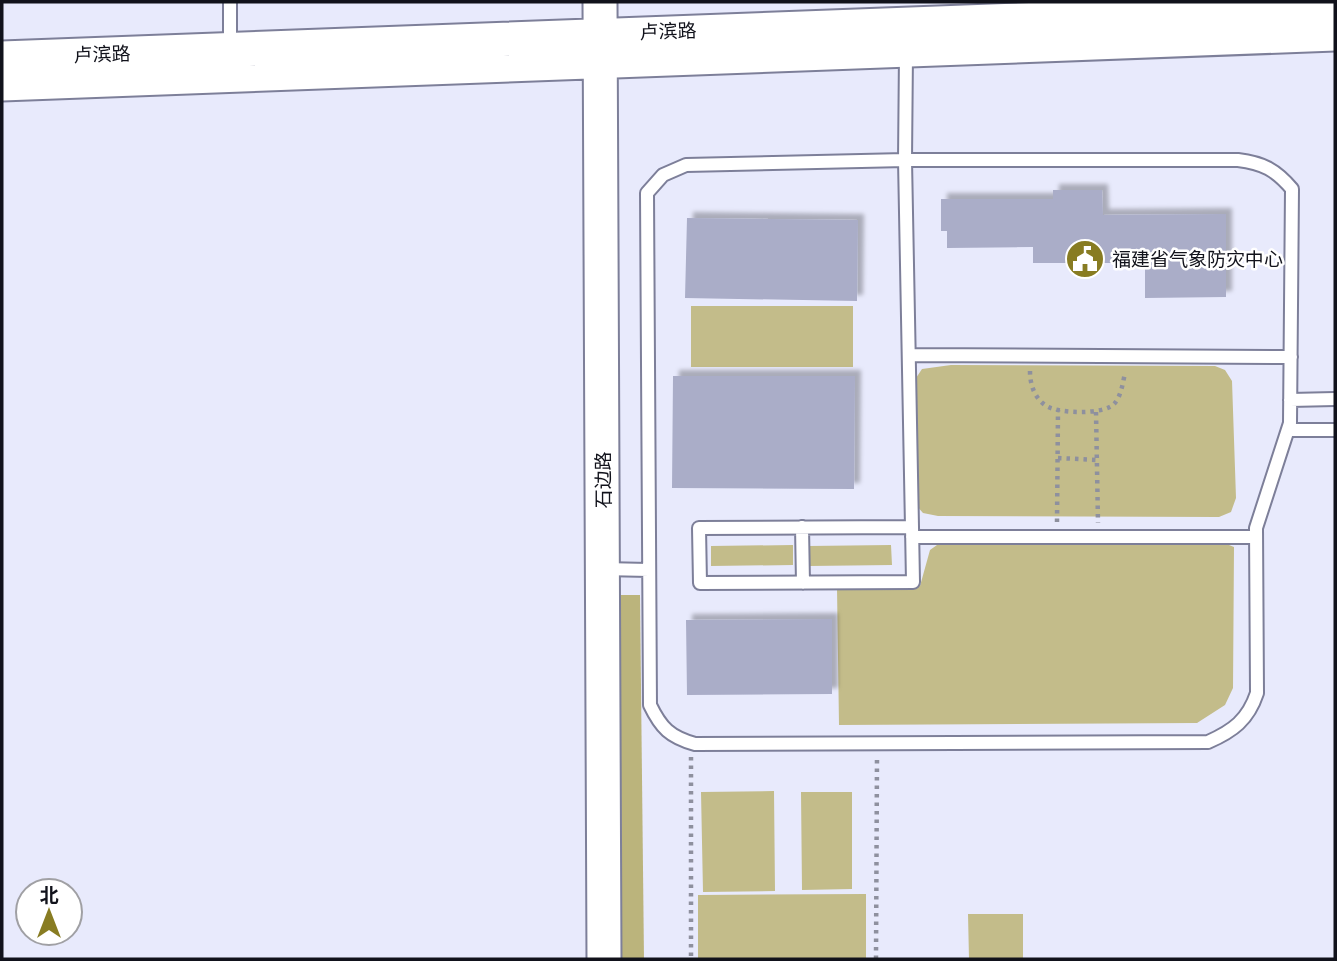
<svg xmlns="http://www.w3.org/2000/svg" width="1337" height="961" font-family="Rubik,'Noto Sans SC',sans-serif">
<style>
.green{fill:#c3bc8a}
.forest{fill:#bbb47c}
.building{fill:#aaadc8;filter:url(#shadow)}
.lines{fill:none;stroke-linecap:round;stroke-linejoin:round}
.lane-casing{stroke:#7d7f99;stroke-width:16}
.secondary-casing{stroke:#7d7f99;stroke-width:37}
.path{stroke:#8e909e;stroke-width:4.5;stroke-dasharray:3.5 5;stroke-linecap:butt}
.lane{stroke:#fff;stroke-width:12}
.secondary{stroke:#fff;stroke-width:33}
.labels{text-anchor:middle;stroke-width:5;stroke-linejoin:round;paint-order:stroke}
.street-label{font-size:19px;fill:#11121b;stroke:#fff}
.poi-label{font-size:19px;fill:#11121b;stroke:#fff;text-anchor:start}
</style>
<defs>
<filter id="shadow"><feDropShadow dx="6" dy="-6" stdDeviation="2" flood-color="#0004"/></filter>
</defs>
<rect width="100%" height="100%" fill="#e8eafc"/>
<path class="green" d="M691,306H853V367H691Z
M951,365L1215,366L1225,370L1232,381L1236,498L1231,512L1219,517L938,516L923,513L916,505V378L922,369Z
M1224,543L1234,547L1233,688L1225,705L1197,723L839,725L837,588L920,586L930,550L937,545Z
M793,545V565L711,566V546Z
M891,545L892,565L809,566V546Z
M774,791L775,891L703,892L701,792Z
M801,792H852V889L802,890Z
M866,894V959H698V895Z
M968,914H1023V959H969Z"/>
<path class="forest" d="M620,595H640L644,959H622Z"/>
<path class="building" d="M1053,190H1102L1103,215L1226,214V297L1145,298V263H1033V247L947,248V231H941V199H1053Z
M687,218L858,220L857,301L685,298Z
M673,376H855L854,489L672,488Z
M832,619V694L687,695L686,620Z"/>
<g class="lines">
<defs>
<path id="lane" d="M230,2V47
M906,53L905,160L912,527L913,582L700,583L699,528L912,527
M905,160H1238C1263,163 1276,170 1292,189L1290,423L1256,528L1257,693C1248,720 1233,731 1208,742L695,744C670,737 661,728 650,705L647,193L663,175L686,165Z
M909,355L1291,357
M1290,400L1335,399
M1288,430H1335
M802,527L803,583
M912,537H1256
M603,569L649,570"/>
<path id="secondary" d="M600,2L604,959
M2,58L1335,8
M2,84L1335,34"/>
</defs>
<use href="#lane" class="lane-casing"/>
<use href="#secondary" class="secondary-casing"/>
<path class="path" d="M1030,371C1030,384 1034,397 1045,405C1056,414 1104,415 1114,404C1121,397 1123,382 1125,373
M1096,412L1098,523
M1058,458L1097,460
M1057,522L1058,410
M691,757V959
M876,959L877,757"/>
<use href="#lane" class="lane"/>
<use href="#secondary" class="secondary"/>
</g>
<defs>
<symbol id="civic-disc" viewBox="-11 -11 22 22"><circle r="9.5" fill="#887c22" stroke="#fff"/><path d="M-.6-6.5H3V-4.5H.6V-3L4-1V1h2V6H-6V1h2V-1L-.6-3ZM-1.2 2.5V6h2.4V2.5Z" fill="#fff"/></symbol>
</defs>
<g fill-rule="evenodd">
<use href="#civic-disc" x="1063" y="237" width="44" height="44"/>
</g>
<g class="labels">
<g class="street-label">
<text transform="translate(668 31) rotate(-2)" y="7">卢滨路</text>
<text transform="translate(102 54) rotate(-2)" y="7">卢滨路</text>
<text transform="translate(603 480) rotate(-90)" y="7">石边路</text>
</g>
<g class="poi-label">
<text x="1112" y="266">福建省气象防灾中心</text>
</g>
</g>
<rect width="1337" height="961" fill="none" stroke="#11121b" stroke-width="7"/>
<g transform="translate(49 912)"><circle r="33" fill="#ffffff" stroke="#a0a0a4" stroke-width="2"/>
<path d="M0-5L12 26L0 18L-12 26Z" fill="#887c22"/>
<text y="-10" font-size="19" font-weight="bold" text-anchor="middle" fill="#11121b">北</text>
</g>
</svg>
